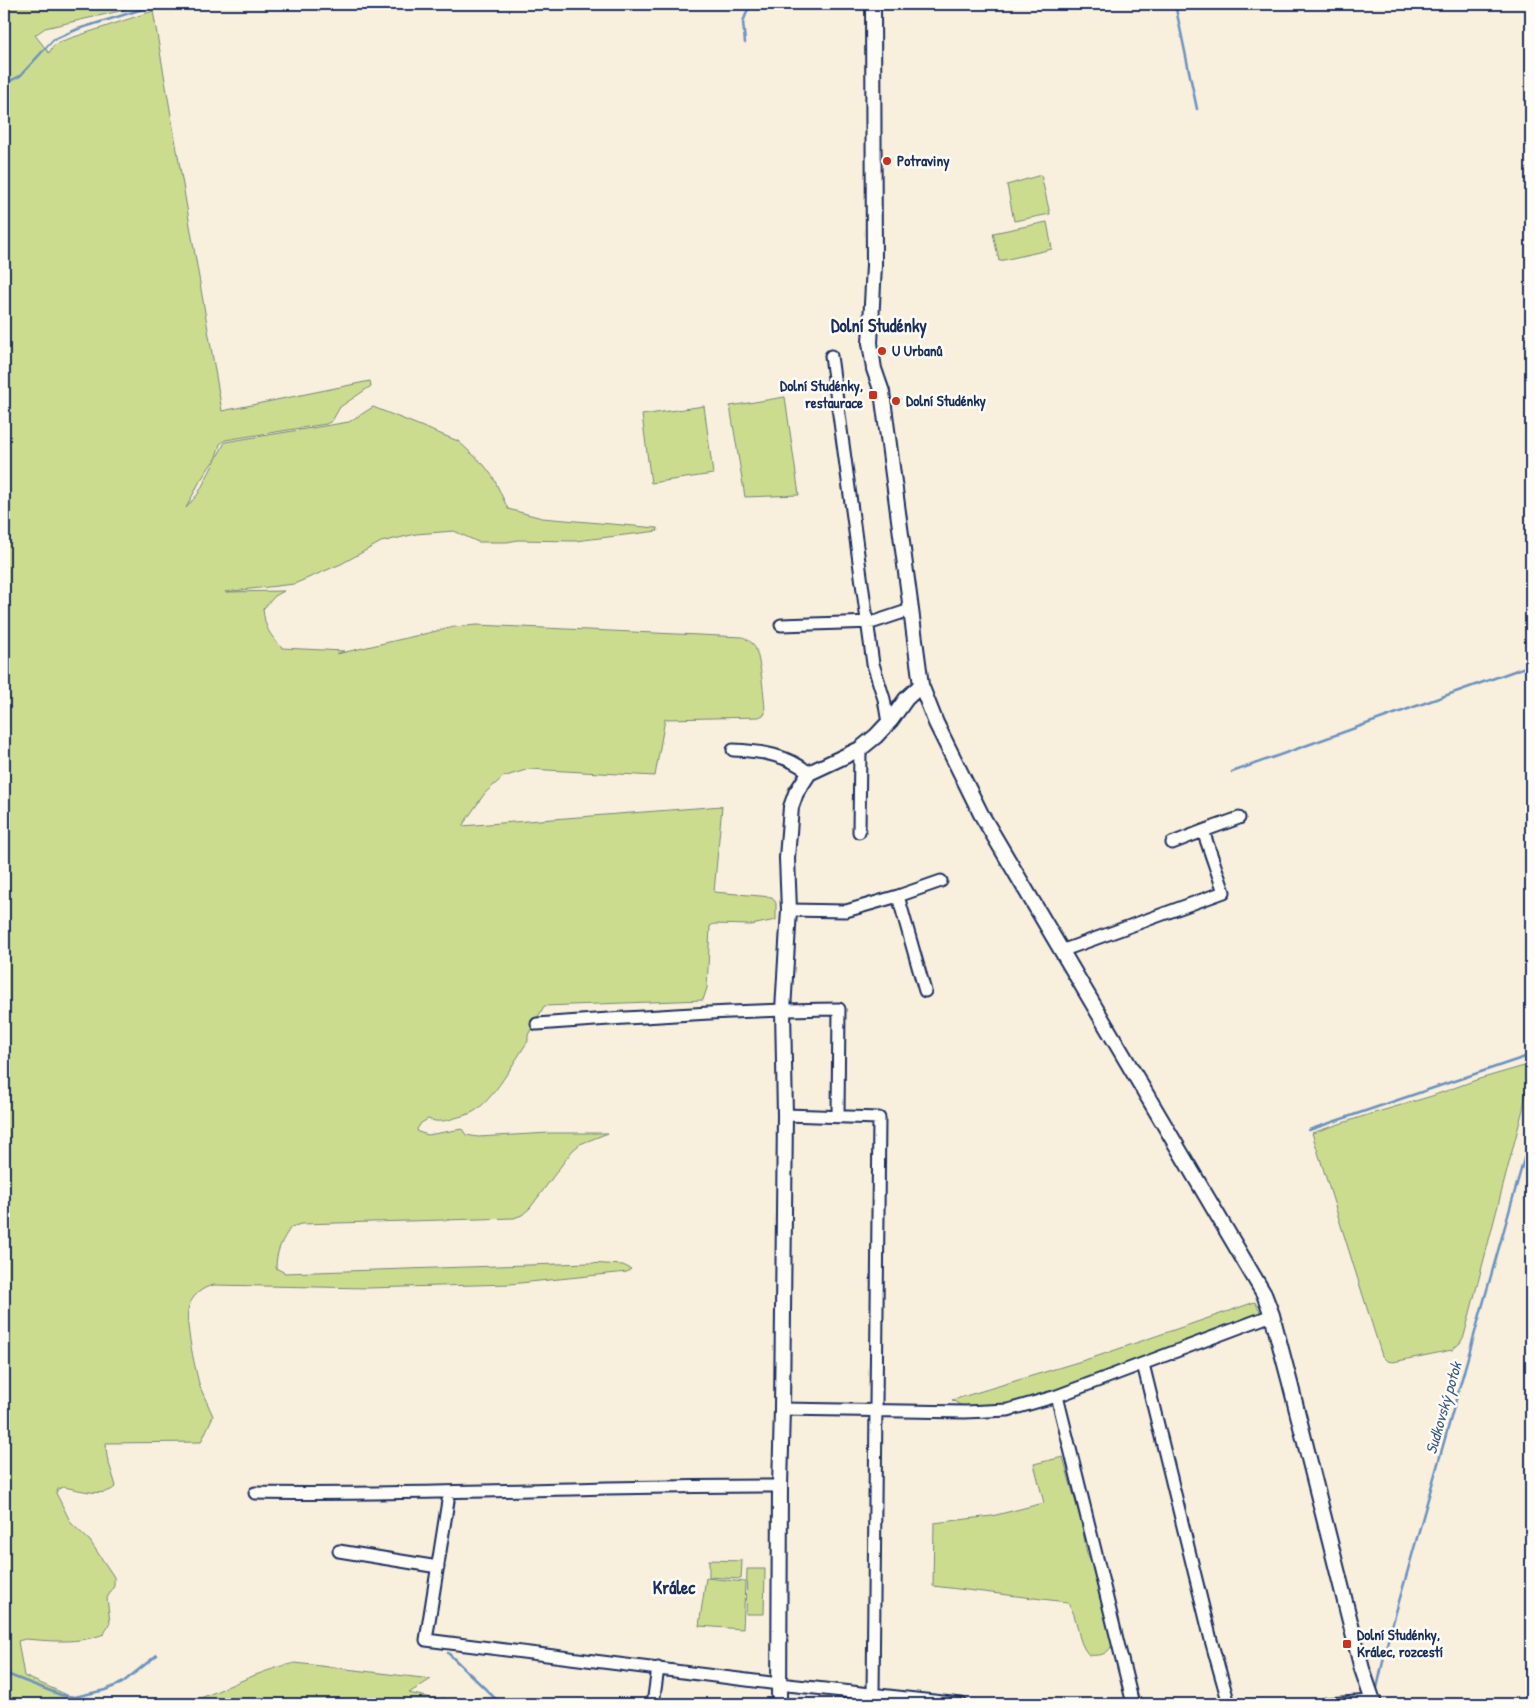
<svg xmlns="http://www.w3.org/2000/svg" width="1535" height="1708" font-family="'Patrick Hand',sans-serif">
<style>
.green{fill:#ccdc8f;stroke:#748676}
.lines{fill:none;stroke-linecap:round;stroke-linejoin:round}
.stream{stroke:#6b92bf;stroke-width:2.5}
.minor-casing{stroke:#1b2f5e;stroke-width:15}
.tertiary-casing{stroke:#1b2f5e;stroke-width:18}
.minor{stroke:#fdfcf7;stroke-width:11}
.tertiary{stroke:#fdfcf7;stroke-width:14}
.poi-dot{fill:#c8321e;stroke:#fdfcf7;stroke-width:2}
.labels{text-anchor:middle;stroke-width:5;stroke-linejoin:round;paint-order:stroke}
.poi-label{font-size:15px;font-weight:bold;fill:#1b2f5e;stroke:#fdfcf7;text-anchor:start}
.water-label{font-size:16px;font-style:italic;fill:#3c5886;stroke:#fdfcf7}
.quarter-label{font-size:18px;font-weight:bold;fill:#1b2f5e;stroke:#fdfcf7}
</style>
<rect width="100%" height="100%" fill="#f8efdd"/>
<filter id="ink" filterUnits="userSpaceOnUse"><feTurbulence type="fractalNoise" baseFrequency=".02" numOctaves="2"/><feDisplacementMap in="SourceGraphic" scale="10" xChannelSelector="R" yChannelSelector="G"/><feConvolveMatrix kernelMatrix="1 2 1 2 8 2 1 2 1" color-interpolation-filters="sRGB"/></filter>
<g filter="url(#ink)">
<path class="green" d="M4,4H141L120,11L45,28L35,35L49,53L53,46L59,42L153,11L222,411L370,381L371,386L340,407L332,421L326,424L225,440L220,444L216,457L200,481L186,508L198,494L225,442L349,422L373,407L458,441L484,465L493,477L508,509L542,518L657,528L658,531L575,541L518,540L507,542H478L454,531L416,534L381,542L341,564L294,584L225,592L284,591L275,596L263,609C265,628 269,634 282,648L344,651L337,654L454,627L477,625L743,637C746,639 750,641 753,644C760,651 765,702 765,714L759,717L665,719L655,776L529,769L503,777L485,793L462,826L722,806L714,892L772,897L776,903V920L751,925L714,924L710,926L707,988L703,1000L544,1006L528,1035V1041C515,1060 493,1101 473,1112C468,1115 461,1116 455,1118C445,1121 438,1123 428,1119L421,1123L417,1129L418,1132L428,1135L462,1129L466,1135L478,1137L550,1133H608L580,1144L572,1151L530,1208L522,1215L514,1218L301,1224L291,1227C282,1240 276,1251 276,1268L285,1273L589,1263L623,1265L631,1269L627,1272L510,1284L368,1288L214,1285C202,1287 190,1297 188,1310C185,1324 196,1373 200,1387C204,1397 209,1406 213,1416L201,1442L106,1443L107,1457L116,1486C105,1499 78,1489 63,1487L58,1489L56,1493L71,1523L90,1541L114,1577V1586L107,1598L110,1622L104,1634C78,1644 52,1641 25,1639L18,1641L24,1676L65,1694L81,1704H4Z
M1041,175L1050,214L1014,221L1007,185Z
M1047,222L1052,249L999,261L993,233Z
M785,397L799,495L745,497L730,406Z
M704,406L713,474L651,483L642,415Z
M1531,1064L1523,1109L1464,1336L1460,1343L1452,1350L1393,1362L1387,1361L1382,1356L1312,1133L1364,1116L1432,1096L1476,1080Z
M1255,1302L1261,1313L1208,1335L1047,1394L1011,1405L964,1407L952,1400L1098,1356Z
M1063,1457L1082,1525L1087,1554L1092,1565L1112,1645C1107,1655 1100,1656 1089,1655C1075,1641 1080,1617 1067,1602L933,1586L934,1523L992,1516L1044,1503L1034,1464Z
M709,1560L742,1561L741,1579L709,1577Z
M747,1569H765L764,1614H746Z
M706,1578L745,1582L743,1629L699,1626Z
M295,1663L431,1679L409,1693L436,1699L444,1698L463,1704H185C222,1691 256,1671 295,1663Z"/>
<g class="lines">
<path class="stream" d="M1175,4L1197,109
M745,43L743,22L750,4
M4,84L20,76L53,40L78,29L159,4
M1232,772L1531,665
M1309,1130L1531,1055
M448,1653L501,1704
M4,1673L61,1695L75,1697L105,1690L122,1683L157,1655
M1377,1688L1387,1644L1531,1134"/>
<defs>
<path id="minor" d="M831,356L873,664L884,699L887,717L891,720
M781,625L874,622L910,610
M733,750C760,751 789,755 809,773
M859,832L860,749
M1172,843L1203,831
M898,896L925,991
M789,910L846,911L898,896L941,881
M1061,951L1224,892L1203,831L1239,818
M537,1024C638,1017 739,1010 839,1009L838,1116
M785,1115L879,1118L873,1693
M1143,1364L1212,1644L1229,1704
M1057,1396L1133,1704
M782,1409L965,1412L1008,1410L1057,1396L1272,1315
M255,1493C430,1496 605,1485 780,1486
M448,1501L426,1640L779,1684L961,1704
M339,1551L438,1567
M653,1704L658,1668
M1326,1704L1372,1701"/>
<path id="tertiary" d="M873,4L874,265L870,343L874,369L882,392L921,685L936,723L981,814L1264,1294L1272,1315L1290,1383L1362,1669L1374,1704
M779,1704L780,1486L782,1409L785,1115L783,1010L789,910L787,858L791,807L796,793L809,773L860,749L876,736L891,720L906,699L921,685"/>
</defs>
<use href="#minor" class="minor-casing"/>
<use href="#tertiary" class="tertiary-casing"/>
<use href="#minor" class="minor"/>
<use href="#tertiary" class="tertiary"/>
</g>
</g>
<g class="poi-dot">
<circle cx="887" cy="161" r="5"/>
<circle cx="882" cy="351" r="5"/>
<rect x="868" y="390" width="10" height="10" rx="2.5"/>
<circle cx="896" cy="401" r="5"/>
<rect x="1342" y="1639" width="10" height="10" rx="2.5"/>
</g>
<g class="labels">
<g class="poi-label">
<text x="897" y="166">Potraviny</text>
<text x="892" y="356">U Urbanů</text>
<text x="863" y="391" text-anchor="end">Dolní Studénky,<tspan x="863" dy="17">restaurace</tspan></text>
<text x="906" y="406">Dolní Studénky</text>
<text x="1357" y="1640">Dolní Studénky,<tspan x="1357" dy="17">Králec, rozcestí</tspan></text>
</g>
<g class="water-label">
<text transform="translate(1443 1408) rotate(-74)" y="6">Sudkovský potok</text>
</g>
<g class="quarter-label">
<text x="879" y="332">Dolní Studénky</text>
<text x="674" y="1594">Králec</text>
</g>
</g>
<rect width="1535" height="1708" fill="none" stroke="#fdfcf7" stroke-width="20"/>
<rect x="10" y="10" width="1515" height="1688" fill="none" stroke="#1b2f5e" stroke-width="2" filter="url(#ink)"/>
</svg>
